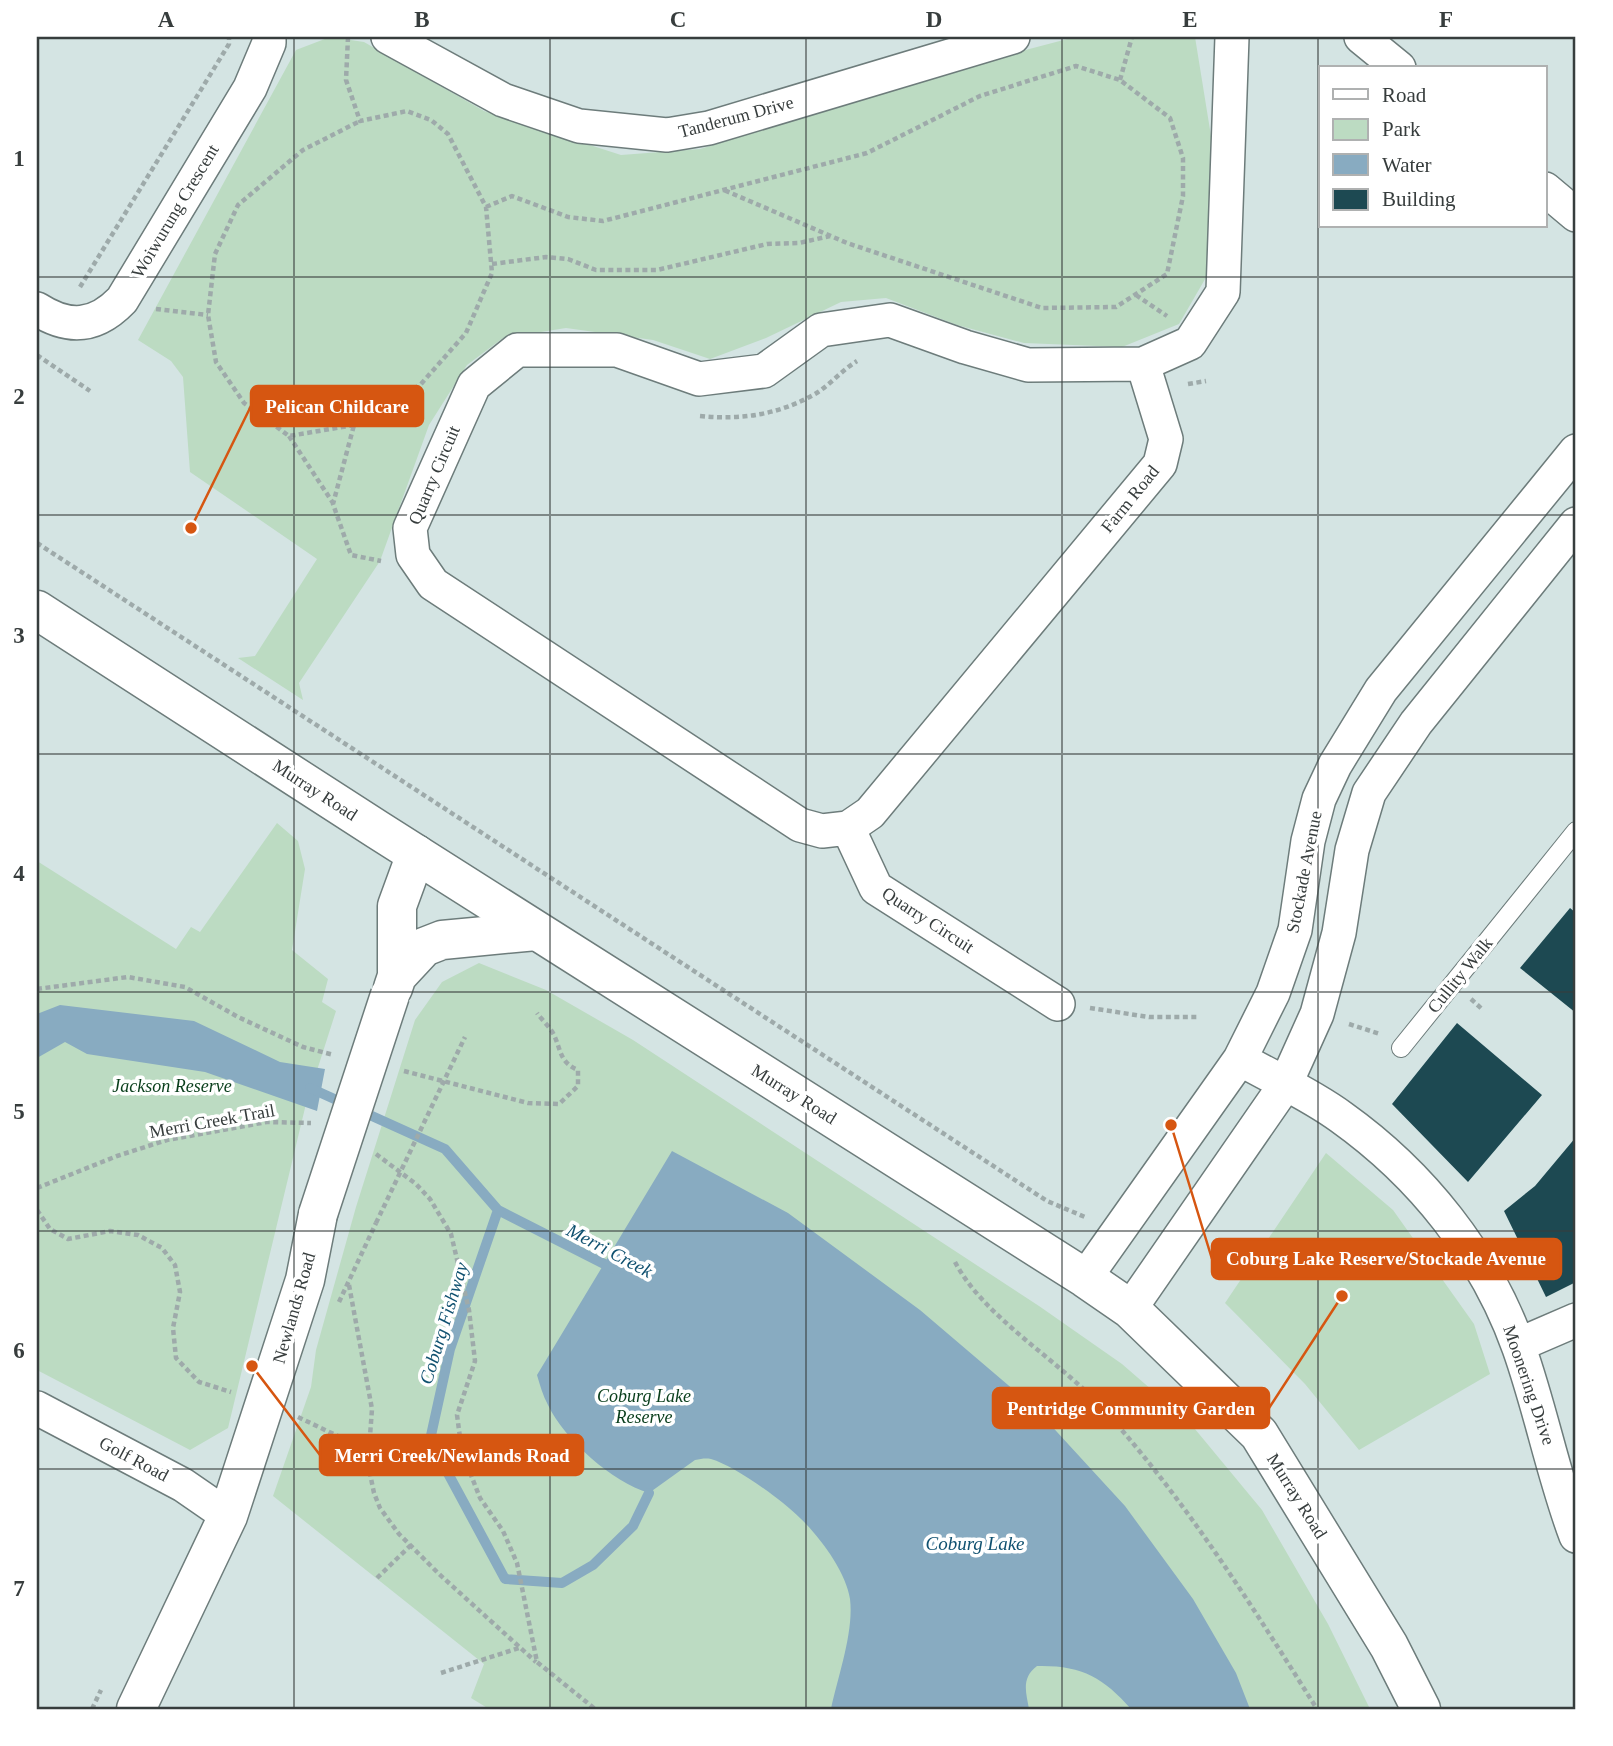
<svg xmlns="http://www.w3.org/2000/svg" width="1613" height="1746" font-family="Georgia,serif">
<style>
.green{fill:#bcdbc2}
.water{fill:#88abc1}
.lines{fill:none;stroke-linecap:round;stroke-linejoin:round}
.stream{stroke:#88abc1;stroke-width:10}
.building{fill:#1d4952}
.service-casing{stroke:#6d7c7b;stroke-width:20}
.minor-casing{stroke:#6d7c7b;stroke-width:36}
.tertiary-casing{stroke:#6d7c7b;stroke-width:41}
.secondary-casing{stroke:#6d7c7b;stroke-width:41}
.path{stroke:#9eaaaa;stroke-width:4.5;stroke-dasharray:5 3.5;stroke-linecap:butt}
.service{stroke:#fff;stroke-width:18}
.minor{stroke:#fff;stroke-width:33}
.tertiary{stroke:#fff;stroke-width:38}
.secondary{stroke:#fff;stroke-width:38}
.tertiary-bridge-casing{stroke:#6d7c7b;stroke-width:41;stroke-linecap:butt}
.path-bridge{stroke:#9eaaaa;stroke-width:4.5;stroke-dasharray:5 3.5;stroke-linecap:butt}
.tertiary-bridge{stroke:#fff;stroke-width:38}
.grid{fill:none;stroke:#373d3d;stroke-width:2;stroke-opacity:0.55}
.labels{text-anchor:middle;stroke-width:7;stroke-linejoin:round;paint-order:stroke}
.street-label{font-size:18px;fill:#373d3d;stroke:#fff}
.park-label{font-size:18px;font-style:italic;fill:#093e1b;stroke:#fff}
.water-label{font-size:19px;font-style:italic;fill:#105170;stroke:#fff}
.leader{fill:none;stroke:#d65611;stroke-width:2.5}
.callout-dot{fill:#d65611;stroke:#fff;stroke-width:2.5}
.callout{fill:#d65611;stroke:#d65611;stroke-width:2.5}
.callout-label{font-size:19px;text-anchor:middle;font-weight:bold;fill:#fff}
.neatline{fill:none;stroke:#373d3d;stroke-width:2.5}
.grid-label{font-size:23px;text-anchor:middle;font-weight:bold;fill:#373d3d}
</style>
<rect width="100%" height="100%" fill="#d4e4e3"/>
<path class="green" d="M330,37L364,42L484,111L621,155L700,149L1003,56L1075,37H1195L1211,136L1208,274L1179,324L1122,347L1024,343L957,325L886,298L841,302L766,338L710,359L653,340L566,328L503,338L467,365L429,425L380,561L299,683L303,700L238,658L255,656L317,559L190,472L183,377L171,361L138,340L296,50Z
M277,823L298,841L305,869L292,950L328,979L322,1002L336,1011L305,1108L228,1428L190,1450L37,1370V861L176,949L191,927L200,932Z
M479,963L546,990L633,1040L1039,1306L1122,1364L1190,1423L1262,1510L1328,1624L1370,1709H489L471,1698L484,1664L273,1496L311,1387L316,1350L356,1207L415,1020L442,982Z
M1326,1153L1393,1210L1474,1324L1490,1374L1359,1450L1305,1384L1225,1303Z"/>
<path class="water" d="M60,1005L194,1021L280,1062L325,1069L317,1111L205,1072L87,1054L65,1042L37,1058V1014Z
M672,1151L788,1213L920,1310L1035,1408L1125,1506L1193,1599L1236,1673L1250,1709H1131C1103,1677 1081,1665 1037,1666C1021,1678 1026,1692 1029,1709H831C838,1676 854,1632 850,1599C846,1572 820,1537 800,1518C782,1500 735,1466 711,1459C705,1458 701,1459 695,1460L649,1493C612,1482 565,1440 548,1405C543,1396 540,1385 537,1375Z"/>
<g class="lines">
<path class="stream" d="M310,1088L445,1149L498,1210L616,1270
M498,1210L450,1349L430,1440L505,1579L562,1583L593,1565L633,1526L649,1493"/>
</g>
<path class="building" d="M1570,908L1576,913V1013L1520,968Z
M1457,1023L1542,1095L1468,1182L1392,1104Z
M1576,1137V1282L1546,1297L1504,1211L1535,1186Z"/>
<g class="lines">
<defs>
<path id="service" d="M1401,1048L1576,831"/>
<path id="minor" d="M388,37L503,100L579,126L667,135L709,128L1013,37
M1361,37L1399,68
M1545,189L1576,215
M37,309C68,329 95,328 122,300L250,88L269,43V37
M848,828L870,813L1160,464L1166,439L1143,364L1190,343L1223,292L1232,37
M1058,1004L876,888L848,828L822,831L800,825L433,584L413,555L410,528L474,385L517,350H617L699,379L764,371L821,330L890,320L965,347L1028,365L1143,364
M1240,1059C1273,1078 1310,1094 1341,1117C1421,1174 1486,1255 1519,1348C1541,1410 1553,1475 1576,1536
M1085,1278L1240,1059L1273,993L1295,930L1308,841L1319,799L1335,765L1381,690L1576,451
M1130,1309L1285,1085L1317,1014L1339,933L1352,850L1369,793L1416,723L1576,524
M1518,1345L1576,1320
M37,1408L183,1485L228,1516"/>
<path id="tertiary" d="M397,976L424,947L442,940L536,931
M393,988L397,976V906L416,854
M136,1709L228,1516L305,1280L318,1214"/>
<path id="secondary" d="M37,610L378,830L1085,1278L1130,1309L1259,1434L1389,1646L1421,1709"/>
</defs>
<use href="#service" class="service-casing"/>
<use href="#minor" class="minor-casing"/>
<use href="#tertiary" class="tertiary-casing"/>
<use href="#secondary" class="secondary-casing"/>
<path class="path" d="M348,37L346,80L360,121L407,111L431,120L448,134L486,207L492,273L466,333L421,384L384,410L354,425L333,504L351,555L381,561
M1120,80L1132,37
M486,207L512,196L568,217L603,221L867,153L980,96L1076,66L1120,80L1170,118L1183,158V196L1167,274L1116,307L1042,308L847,243L724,190
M492,264L546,257L568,259L596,270H657L767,244L799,243L830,236
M80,287L229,44V37
M1136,295L1167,316
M156,309L208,315
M37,355L90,391
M1188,384L1206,381
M700,416C741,420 778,415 815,394C830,385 842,370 857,361
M354,425L289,436L244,403L216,362L208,315L215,254L238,205L303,150L360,121
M289,436L333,503
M37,543L1047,1201L1085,1217
M37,989L128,977L185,987L238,1017L303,1047L334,1055
M1471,999L1482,1009
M1090,1008L1149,1017H1197
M1349,1024L1380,1034
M404,1071L528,1103L559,1104L578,1086V1070C560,1063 561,1050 554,1035C550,1027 542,1020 537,1013
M376,1154L416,1184L430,1199L451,1234L469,1310L475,1361L457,1415L462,1452L480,1498L503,1531L517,1563L537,1662L595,1709
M37,1188L117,1156L167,1140L267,1122L311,1123
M37,1210L50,1229L68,1239L110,1231L138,1235L162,1248L175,1265L180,1292L173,1328L176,1358L199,1382L231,1392
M955,1262C985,1319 1061,1361 1105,1411C1187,1502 1252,1606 1317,1709
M349,1285L372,1409L368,1463
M339,1302L376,1223
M298,1417L346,1440L368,1464L374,1493L380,1508L399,1534L439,1574L536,1662
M377,1578L411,1545
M441,1673L519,1648
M92,1709L101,1690"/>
<use href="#service" class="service"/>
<use href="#minor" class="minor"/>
<use href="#tertiary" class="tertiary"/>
<use href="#secondary" class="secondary"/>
<defs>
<path id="tertiary-bridge" d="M318,1214L390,995"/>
</defs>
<use href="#tertiary-bridge" class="tertiary-bridge-casing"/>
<path class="path-bridge" d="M376,1223L465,1037"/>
<use href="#tertiary-bridge" class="tertiary-bridge"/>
</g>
<path class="grid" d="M294,37V1709M550,37V1709M806,37V1709M1062,37V1709M1318,37V1709M37,277H1576M37,515H1576M37,754H1576M37,992H1576M37,1231H1576M37,1469H1576"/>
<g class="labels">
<g class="street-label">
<text transform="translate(736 117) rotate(-15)" y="6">Tanderum Drive</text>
<text transform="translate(175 211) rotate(-59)" y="6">Woiwurung Crescent</text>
<text transform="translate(434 475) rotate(-67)" y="6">Quarry Circuit</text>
<text transform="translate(1130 499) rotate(-51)" y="6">Farm Road</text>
<text transform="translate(315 790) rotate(33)" y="6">Murray Road</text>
<text transform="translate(1304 872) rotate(-79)" y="6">Stockade Avenue</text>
<text transform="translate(928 920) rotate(33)" y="6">Quarry Circuit</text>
<text transform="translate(1460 975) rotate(-51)" y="6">Cullity Walk</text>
<text transform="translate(794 1094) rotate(32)" y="6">Murray Road</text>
<text transform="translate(212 1121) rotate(-10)" y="6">Merri Creek Trail</text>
<text transform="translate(294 1308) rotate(-74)" y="6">Newlands Road</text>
<text transform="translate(1529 1385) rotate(71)" y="6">Moonering Drive</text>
<text transform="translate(134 1459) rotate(28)" y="6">Golf Road</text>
<text transform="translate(1297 1496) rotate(58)" y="6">Murray Road</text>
</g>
<g class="park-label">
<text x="172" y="1092">Jackson Reserve</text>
<text x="644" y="1402">Coburg Lake<tspan x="644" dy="21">Reserve</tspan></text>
</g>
<g class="water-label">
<text transform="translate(610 1250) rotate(28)" y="7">Merri Creek</text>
<text transform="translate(443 1323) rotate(-73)" y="7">Coburg Fishway</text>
<text x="975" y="1550">Coburg Lake</text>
</g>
</g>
<path class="leader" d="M191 528L251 406M1171 1125L1212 1259M1342 1296L1269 1408M252 1366L320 1455"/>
<g class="callout-dot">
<circle cx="191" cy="528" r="7"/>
<circle cx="1171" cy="1125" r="7"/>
<circle cx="1342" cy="1296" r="7"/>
<circle cx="252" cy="1366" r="7"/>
</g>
<g class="callout">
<rect x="251" y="386" width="172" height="40" rx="7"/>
<rect x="1212" y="1239" width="349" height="40" rx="7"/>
<rect x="993" y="1388" width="276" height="40" rx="7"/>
<rect x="320" y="1435" width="263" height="40" rx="7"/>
</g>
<g class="callout-label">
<text x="337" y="413">Pelican Childcare</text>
<text x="1386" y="1265">Coburg Lake Reserve/Stockade Avenue</text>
<text x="1131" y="1415">Pentridge Community Garden</text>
<text x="452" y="1462">Merri Creek/Newlands Road</text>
</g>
<rect width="1613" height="1746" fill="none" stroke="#ffffff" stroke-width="77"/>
<rect x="1319" y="66" width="228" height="161" fill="#ffffff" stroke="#afb1b1" stroke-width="2"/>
<rect x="1333" y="89" width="35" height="10" fill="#ffffff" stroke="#afb1b1" stroke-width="2"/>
<text x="1382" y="102" font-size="21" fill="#373d3d">Road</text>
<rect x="1333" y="119" width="35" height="21" fill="#bcdbc2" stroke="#afb1b1" stroke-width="2"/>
<text x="1382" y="136" font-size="21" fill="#373d3d">Park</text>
<rect x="1333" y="154" width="35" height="21" fill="#88abc1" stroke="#afb1b1" stroke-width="2"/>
<text x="1382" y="172" font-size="21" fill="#373d3d">Water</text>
<rect x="1333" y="189" width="35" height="21" fill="#1d4952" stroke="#afb1b1" stroke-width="2"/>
<text x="1382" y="206" font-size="21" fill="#373d3d">Building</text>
<rect x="38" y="38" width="1536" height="1670" class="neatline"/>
<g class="grid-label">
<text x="166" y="27">A</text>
<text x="422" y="27">B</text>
<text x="678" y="27">C</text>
<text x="934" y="27">D</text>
<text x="1190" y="27">E</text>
<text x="1446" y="27">F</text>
<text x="19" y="166">1</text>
<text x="19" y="404">2</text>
<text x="19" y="643">3</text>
<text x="19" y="881">4</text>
<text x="19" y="1119">5</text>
<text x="19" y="1358">6</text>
<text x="19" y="1596">7</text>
</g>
</svg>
